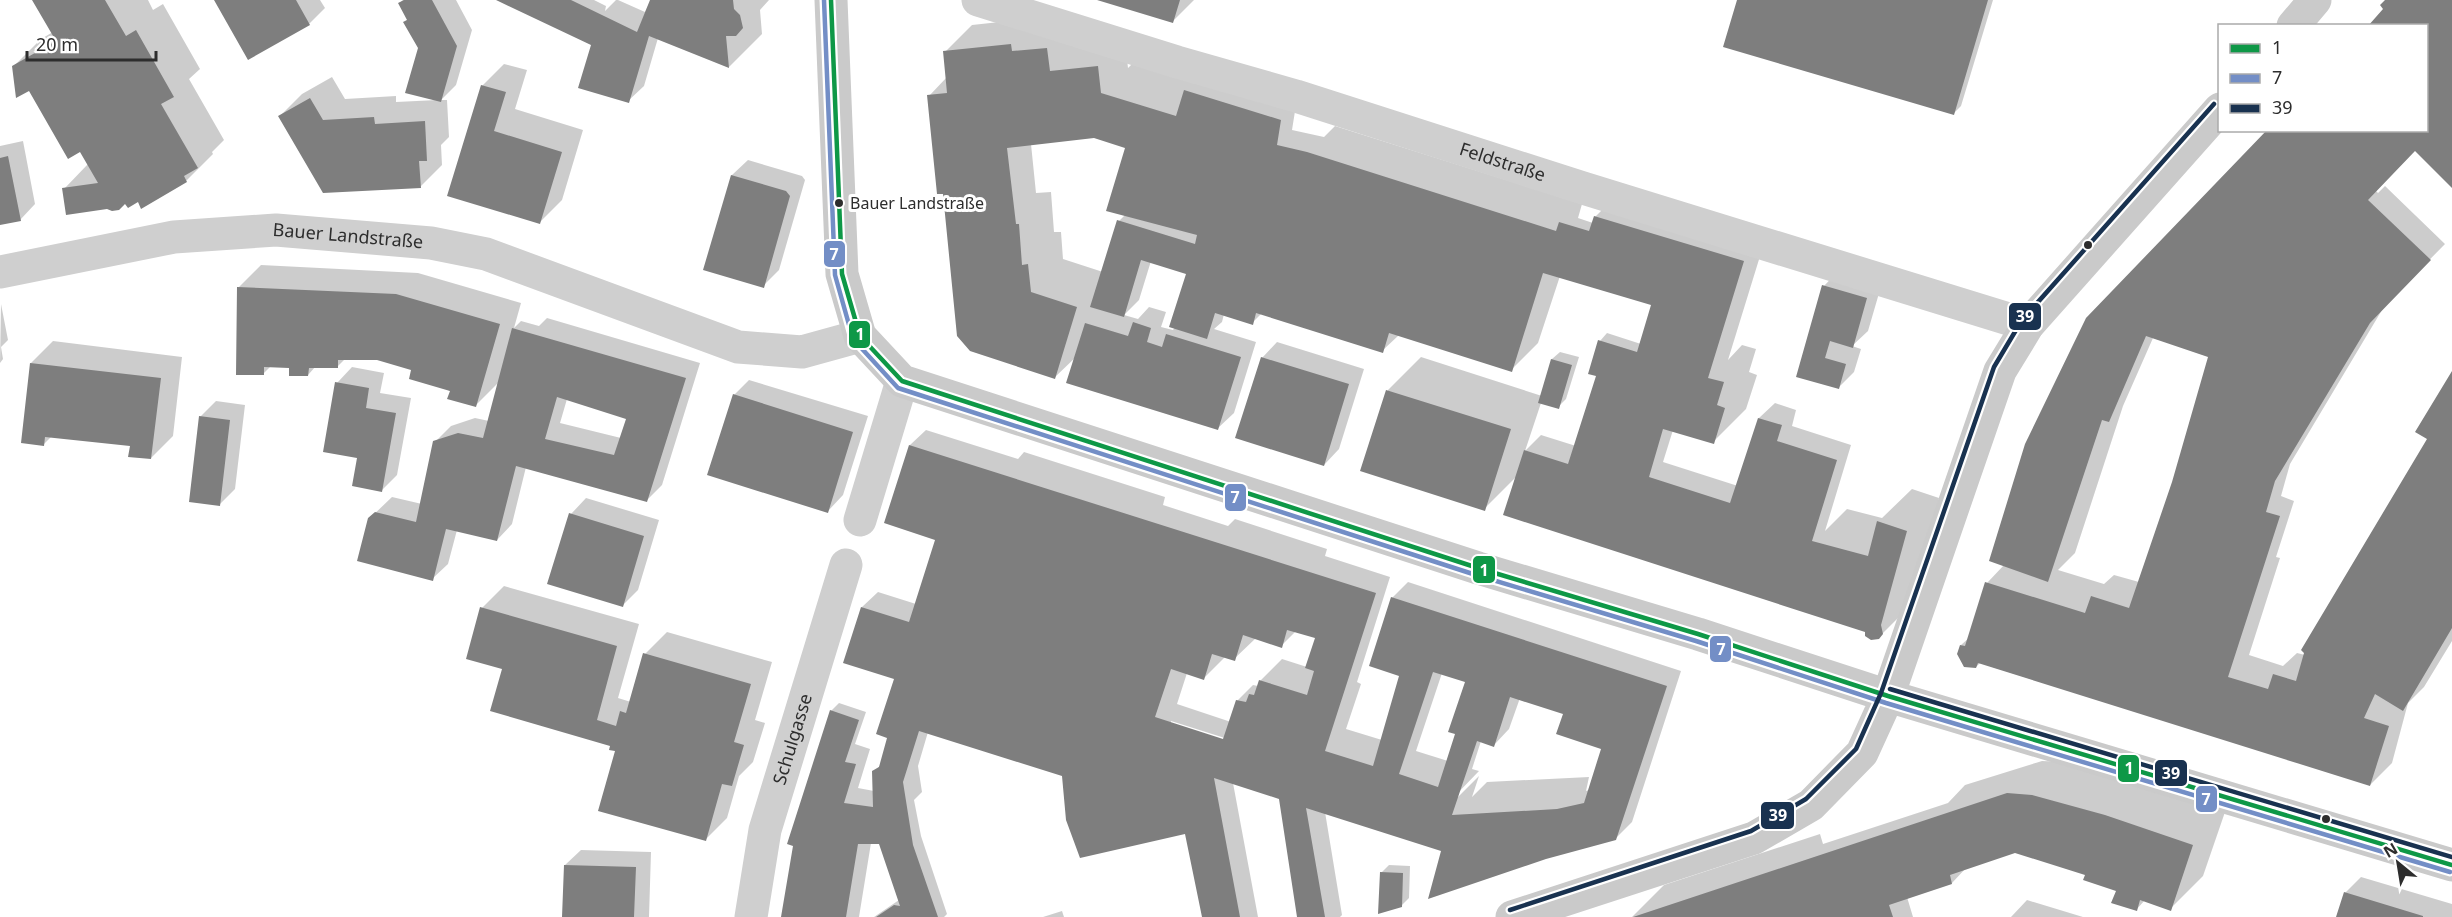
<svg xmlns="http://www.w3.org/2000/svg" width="2452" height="917" font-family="'Noto Sans',sans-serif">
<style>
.shadow{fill:#0003;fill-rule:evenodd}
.building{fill:#7e7e7e;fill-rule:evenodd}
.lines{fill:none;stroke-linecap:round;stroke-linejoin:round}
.street{stroke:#cfcfcf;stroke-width:33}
.secondary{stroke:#cacaca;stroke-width:33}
.bus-1-casing{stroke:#fff;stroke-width:9}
.bus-2-casing{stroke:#fff;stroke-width:9}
.bus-3-casing{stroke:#fff;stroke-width:9}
.bus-1{stroke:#0e9847;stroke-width:4.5}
.bus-2{stroke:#738ec6;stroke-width:4.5}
.bus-3{stroke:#193250;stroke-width:4.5}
.bus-dot{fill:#2d2d2d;stroke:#fff;stroke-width:2}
.labels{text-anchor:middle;stroke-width:6;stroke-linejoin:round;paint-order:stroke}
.bus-label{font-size:16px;fill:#2d2d2d;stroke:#fff;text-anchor:start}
.street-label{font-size:18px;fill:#2d2d2d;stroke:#fff}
.line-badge{stroke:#fff;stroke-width:2}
.badge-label{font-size:16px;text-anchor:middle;font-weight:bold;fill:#fff}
</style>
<rect width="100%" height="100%" fill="#fff"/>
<path class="shadow" d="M34,0H148L153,10L163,4L200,69L189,79L224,140L212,152L213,154L186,181L138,200L126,201L64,189L88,164L81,150L29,89L14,66L41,39L53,32Z
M215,0H320L325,8L309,24L248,58Z
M403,0H456L472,30L456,85L441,100H447L449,137L441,145L442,165L420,187L280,116L302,94L332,77L345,99L396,96V102L437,100L419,48L405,22L408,19L400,3Z
M500,0H594L606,6L605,11L616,0H618L645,12L651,0H769L760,10L762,34L729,67L658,38L644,86L628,101L592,45Z
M1100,0H1194L1172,22Z
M1739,0H1993L1961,106L1953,114Z
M2387,0H2452V186L2416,149L2376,191L2378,193L2385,186L2445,244L2385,305L2290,464L2281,496L2294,501L2276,557L2280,558L2249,655L2283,666L2297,653L2305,655L2428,440L2452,374V641L2424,687L2408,703L2392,763L2370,785L1980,663L1976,667L1961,645L1970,637L1987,583L2004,565L2048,403L2426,130V26L2386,9ZM2153,338L2210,356L2173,482L2139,582L2114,575L2104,584L2058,570L2075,553L2123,406Z
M1038,18L1125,40L1128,68L1135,61L1296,105L1292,130L1324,137L1335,126L1582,204L1578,218L1593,223L1595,217L1617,195L1765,240L1728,360L1742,345L1756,349L1749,372L1757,375L1746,409L1713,442L1673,430L1663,462L1738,486L1759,418L1775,403L1796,410L1792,426L1851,445L1825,531L1847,509L1882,518L1912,489L1939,498L1916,600L1878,638L1866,630L1517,476L1484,509L1362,470L1388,390L1421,357L1542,396L1552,359L1560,352L1579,357L1566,399L1558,407L1541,403L1525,451L1541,435L1576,446L1597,377L1600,341L1607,333L1641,344L1653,304L1560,276L1538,343L1511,370L1399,335L1382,351L1262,313L1252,323L1224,314L1222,322L1214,329L1256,342L1234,413L1218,428L1077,356L1054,378L949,231L929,96L947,77L945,52L972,25ZM1094,136L1127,147L1126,214L1119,221L1103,272L1063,259L1061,232H1054L1051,192L1036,193L1031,144ZM1151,261L1188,273L1175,327L1173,330L1161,327L1166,312L1149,307L1138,319L1124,315L1139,300Z
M504,64L527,70L515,109L583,130L562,200L540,222L449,195L482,86Z
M23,141L35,204L20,220L0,224V146Z
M748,160L802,176L805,180L779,270L763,286L705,269L732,175Z
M261,265L418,273L521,303L514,328L521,321L539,326L547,318L700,363L662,485L647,500L526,467L512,524L497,540L457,530L448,564L432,579L369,519L392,497L422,504L435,442L451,426L475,418L489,421L498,383L475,406L413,369L377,359H345L337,367L316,366L308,375L290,366H271L263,374L239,287ZM567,399L628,418L621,438L560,423Z
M1839,270L1882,283L1868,331L1852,346L1861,349L1854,372L1839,387L1798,376L1824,286Z
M1,304L8,340L1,347L3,359L0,363Z
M53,341L182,357L173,436L151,458L131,445L52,436L44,444L31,363Z
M1277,342L1364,369L1339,449L1324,465L1262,358Z
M352,367L384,373L380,393L411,398L397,475L382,490L359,457L337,383Z
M749,380L868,416L843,495L828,511L734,395Z
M216,401L245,405L235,489L220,504L200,417Z
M926,430L1018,459L1024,452L1165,497L1163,505L1228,526L1235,519L1327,549L1325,556L1390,577L1357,682L1361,684L1346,729L1382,740L1401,675L1392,598L1408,582L1681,671L1632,822L1616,838L1445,844L1325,812L1342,915L1340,917H1298L1280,798L1233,783L1258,917H1204L1186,832L1063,775L928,732L918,766L922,792L914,800L921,836L947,914L944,917H874L899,900L880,843H871L859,917H783L831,711L839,703L866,712L855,744L870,749L858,788L874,791L873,772L881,765L889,737L896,678L862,607L878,592L916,604L937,539L886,522L910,445ZM1296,631L1317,637L1307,667L1282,659L1260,681L1258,686L1253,685L1237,701L1231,722L1177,704L1187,673L1204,678L1226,656L1234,659L1256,638L1281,646ZM1442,673L1467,681L1457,735L1448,761L1416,751ZM1520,698L1565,713L1603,748L1589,790L1586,791L1589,777L1487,782L1472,797L1479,776L1455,800L1453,798L1479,771L1472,769L1481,741L1494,745L1509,729ZM1171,721L1231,740L1230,743L1171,724Z
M586,498L659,520L638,590L622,606L571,514Z
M504,586L639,624L618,698L631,702L645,654L667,632L772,662L755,720L765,723L753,762L739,776L727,818L705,840L612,745L504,668L482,608Z
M2042,761L2066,762L2225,812L2203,876L2170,909L2145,900L2136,910L2118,890L2087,874L2015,851L1966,868L1952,883L1907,897L1913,917H1632L1664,885L1820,834L1823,844L1948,803L1965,785Z
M581,850L651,852L649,917H563L565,865Z
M1389,865L1410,866L1409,898L1401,906L1381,873Z
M2361,877L2452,904V917H2337L2345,893Z
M2027,900L2083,917H2011Z
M1062,911L1064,917H1043Z"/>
<path class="building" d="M32,0H105L126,36L136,30L174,97L161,104L198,168L184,176L187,182L141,209L138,202L128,208L125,204L119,210L112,211L107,209L66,215L62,188L98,183L80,152L68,159L29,91L16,98L12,66L56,41Z
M214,0H296L310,25L248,60Z
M404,0H432L457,46L441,102L405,93L418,48L403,22L407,20L398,3Z
M496,0H571L637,32L650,0H733L734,9L740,15L743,28L736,36H726L729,68L649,36L629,103L578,88L591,45Z
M1097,0H1180L1173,23Z
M1737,0H1988L1954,115L1723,47Z
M2385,0H2452V188L2415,151L2368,200L2431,260L2370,323L2275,481L2266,512L2280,516L2228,677L2268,689L2273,674L2296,681L2304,653L2301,650L2427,439L2415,432L2452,371V628L2403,711L2375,694L2364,718L2389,726L2370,786L1978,663L1976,668L1964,667L1957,654L1960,645L1965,646L1985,582L2085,613L2091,596L2129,608L2172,482L2208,357L2146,336L2109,422L2102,420L2048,582L1989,561L2025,444L2086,318L2267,130H2426V26H2368L2383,9L2380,5Z
M1011,44L1012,51L1047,48L1050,71L1098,66L1101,93L1176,116L1184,90L1281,120L1277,145L1307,152L1556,231L1559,222L1589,231L1594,216L1744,261L1708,378L1724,382L1717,405L1725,408L1714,444L1663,429L1649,477L1730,503L1758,418L1782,425L1777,441L1837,460L1812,541L1868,556L1877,521L1907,531L1881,625L1883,634L1879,639L1871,640L1865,636V632L1503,515L1524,450L1568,464L1596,376L1588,374L1598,340L1637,352L1651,305L1543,273L1512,372L1389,333L1383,353L1256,313L1253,325L1215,313L1207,339L1169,327L1186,274L1141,260L1124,317L1090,307L1117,220L1195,244L1197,235L1106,211L1125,148L1094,138L1007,148L1016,224H1019L1022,265L1028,264L1031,292L1077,307L1055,379L970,351L957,336L943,194H937L927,95L947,93L943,51Z
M481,85L506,92L494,131L562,152L540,224L447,196Z
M310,98L323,120L374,117L375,124L425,121L427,161H419L421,188L323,193L278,116Z
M8,156L21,221L0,225V158Z
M731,175L786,191L790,196L764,288L703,270Z
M1822,285L1867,298L1853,348L1830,341L1825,358L1846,364L1839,389L1796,377Z
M237,287L396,294L500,324L476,407L447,399L450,391L409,379L411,370L377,360H338V368H309L308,376H289V368L264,367V375H236Z
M1133,322L1151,328L1147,342L1162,347L1166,334L1241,357L1218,430L1066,383L1085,323L1128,336Z
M512,328L686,378L647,502L516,466L497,541L446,529L433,581L357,561L368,518L375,512L416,522L433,441L458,433L483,438ZM557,397L626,419L614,455L545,439Z
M1261,357L1349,384L1324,466L1235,438Z
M1551,359L1572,365L1559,409L1538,403Z
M30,363L161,378L151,459L128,457L130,446L45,437L44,446L21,443Z
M335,382L369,388L366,408L396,413L382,492L352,486L357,458L323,452Z
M1386,390L1511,429L1485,511L1360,471Z
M733,394L853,432L828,513L707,475Z
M199,416L230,420L220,506L189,502Z
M909,445L1376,593L1325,751L1373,766L1399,676L1369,666L1391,597L1667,686L1616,840L1546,859L1428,899L1441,851L1306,808L1325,917H1297L1279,799L1214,778L1240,917H1202L1185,834L1080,858L1066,820L1062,776L919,731L903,782L913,845L938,917H876L894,905L900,906L879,844H858L846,917H781L793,846L787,844L830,710L859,720L845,762L856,764L844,803L873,807L872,771L879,767L887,738L876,734L894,679L843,663L861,607L909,622L935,540L884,523ZM1287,630L1315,638L1305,668L1314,671L1307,695L1259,680L1254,695L1249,694L1246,702L1236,700L1223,739L1155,717L1171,669L1204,680L1212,654L1235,661L1243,635L1282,648ZM1433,672L1465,682L1448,732L1455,734L1438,787L1399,774ZM1510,697L1563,714L1556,734L1601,749L1584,803L1557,809L1452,815L1477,741L1494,747Z
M569,513L644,536L623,607L547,584Z
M480,607L617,646L597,720L616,726L620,711L626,713L643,653L751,684L734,742L744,745L732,786L722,784L706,841L598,811L615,751L609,750L610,746L490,711L502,669L466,659Z
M2007,793L2032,795L2105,815L2193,845L2171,911L2140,900L2137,911L2111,903L2116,891L2083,880L2085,875L2015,853L1950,875L1952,884L1889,905L1893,917H1633Z
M564,865L636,867L634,917H562Z
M1380,872L1403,873L1402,907L1378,914Z
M2344,892L2423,916V917H2336Z"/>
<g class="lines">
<g class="street">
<path id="s1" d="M978,0L1177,62L1296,96L1583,188L2028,325"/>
<path id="s2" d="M0,272L174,237L276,230L431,243L486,254L738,347L802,352L860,336"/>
<path d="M860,520L902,381"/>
<path id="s3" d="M751,917L765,830L846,565"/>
</g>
<path class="secondary" d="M831,0L842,274L860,336L902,381L1478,568L1698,634L1888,696L2452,865
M2293,26L2315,0
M1512,917L1754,838L1811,805L1862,753L1888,696L2000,371L2028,325L2220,109"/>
<defs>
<path id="bus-1" d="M831,0L842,274L860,336L902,381L1478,568L1698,634L1888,696L2452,865"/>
<path id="bus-2" d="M824,0L835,275L853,339L898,388L1476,575L1696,641L1886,703L2450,872"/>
<path id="bus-3" d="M1890,689L2452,857
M1510,910L1751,831L1806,799L1856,749L1881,693L1994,367L2022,320L2214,104"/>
</defs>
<use href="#bus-1" class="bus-1-casing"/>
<use href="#bus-2" class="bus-2-casing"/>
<use href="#bus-3" class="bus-3-casing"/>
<use href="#bus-1" class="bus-1"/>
<use href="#bus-2" class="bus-2"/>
<use href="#bus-3" class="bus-3"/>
</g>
<g class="bus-dot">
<circle cx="839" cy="203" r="5"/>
<circle cx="2088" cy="245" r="5"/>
<circle cx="2326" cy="819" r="5"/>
</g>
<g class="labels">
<g class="bus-label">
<text x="850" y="209">Bauer Landstraße</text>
</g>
<g class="street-label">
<text dy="6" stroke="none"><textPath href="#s1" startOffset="549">Feldstraße</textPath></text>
<text dy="6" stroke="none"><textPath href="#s2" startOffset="352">Bauer Landstraße</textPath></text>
<text dy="6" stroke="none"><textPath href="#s3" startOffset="183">Schulgasse</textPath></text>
</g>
</g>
<g class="line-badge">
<rect x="823" y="240" width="23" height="28" rx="6" fill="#738ec6"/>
<rect x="2008" y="302" width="34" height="29" rx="6" fill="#193250"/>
<rect x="848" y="320" width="23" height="29" rx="6" fill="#0e9847"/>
<rect x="1224" y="483" width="23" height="29" rx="6" fill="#738ec6"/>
<rect x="1472" y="555" width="24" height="29" rx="6" fill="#0e9847"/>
<rect x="1709" y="635" width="23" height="28" rx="6" fill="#738ec6"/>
<rect x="2117" y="754" width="23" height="29" rx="6" fill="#0e9847"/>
<rect x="2154" y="759" width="34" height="28" rx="6" fill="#193250"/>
<rect x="2195" y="785" width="23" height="28" rx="6" fill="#738ec6"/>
<rect x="1760" y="801" width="35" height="29" rx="6" fill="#193250"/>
</g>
<g class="badge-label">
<text x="834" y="260">7</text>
<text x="2025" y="322">39</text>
<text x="860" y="340">1</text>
<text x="1235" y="503">7</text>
<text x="1484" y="576">1</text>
<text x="1721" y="655">7</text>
<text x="2129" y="774">1</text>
<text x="2171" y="779">39</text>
<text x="2206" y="805">7</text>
<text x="1778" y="821">39</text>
</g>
<rect x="2218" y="24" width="210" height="108" fill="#ffffff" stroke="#ababab" stroke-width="1.5"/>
<rect x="2230" y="44" width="30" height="9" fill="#0e9847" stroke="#ababab" stroke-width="1.5"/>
<text x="2272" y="54" font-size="18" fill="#2d2d2d">1</text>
<rect x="2230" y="74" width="30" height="9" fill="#738ec6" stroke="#ababab" stroke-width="1.5"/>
<text x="2272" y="84" font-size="18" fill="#2d2d2d">7</text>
<rect x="2230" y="104" width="30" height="9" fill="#193250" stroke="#ababab" stroke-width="1.5"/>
<text x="2272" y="114" font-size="18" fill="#2d2d2d">39</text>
<g transform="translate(2398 863) rotate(330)" stroke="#ffffff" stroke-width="4.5" paint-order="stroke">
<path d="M0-4.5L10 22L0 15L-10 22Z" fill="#2d2d2d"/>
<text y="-9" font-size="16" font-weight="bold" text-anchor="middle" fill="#2d2d2d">N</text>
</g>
<path d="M27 51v9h129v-9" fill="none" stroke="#2d2d2d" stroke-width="3"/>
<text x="36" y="51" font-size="18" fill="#2d2d2d" stroke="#ffffff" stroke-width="4.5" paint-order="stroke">20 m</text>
</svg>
